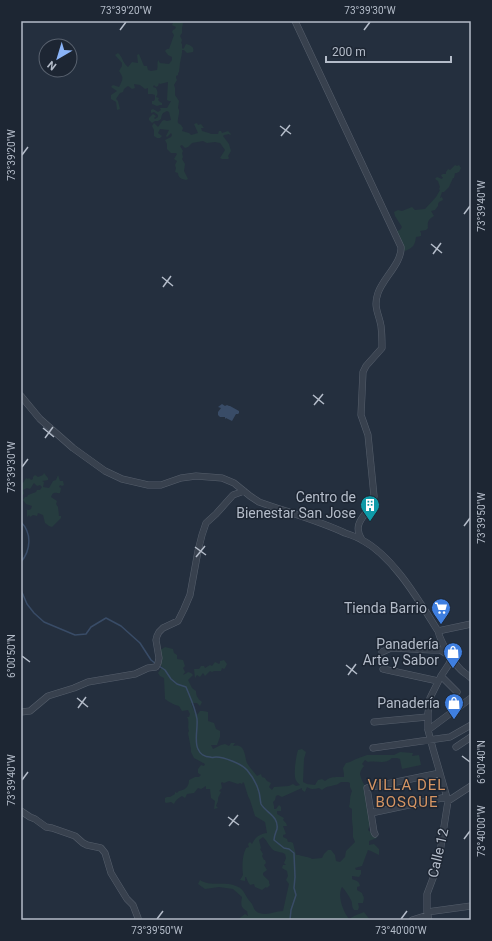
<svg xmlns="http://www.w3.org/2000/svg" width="492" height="941" font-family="Roboto,sans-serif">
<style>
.green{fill:#263c3f;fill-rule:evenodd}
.water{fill:#394c67}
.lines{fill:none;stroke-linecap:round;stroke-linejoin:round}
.stream{stroke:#394c67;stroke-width:1.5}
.minor-casing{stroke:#565f6c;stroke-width:7}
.minor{stroke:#38414e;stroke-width:6}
.ticks{fill:none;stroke:#b4bcc9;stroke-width:1.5}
.labels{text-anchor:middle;stroke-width:3;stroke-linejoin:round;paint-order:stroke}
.poi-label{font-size:14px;fill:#b4bcc9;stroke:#1d2633;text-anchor:end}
.street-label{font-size:14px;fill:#b4bcc9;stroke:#1d2633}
.neighbourhood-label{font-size:15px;letter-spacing:1px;fill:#d59563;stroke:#1d2633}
.neatline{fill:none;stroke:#b4bcc9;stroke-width:1.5}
.ticks-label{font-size:10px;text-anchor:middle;fill:#b4bcc9}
</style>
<rect width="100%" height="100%" fill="#242f3e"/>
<path class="green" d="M172,21H182L181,23H183L182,28V33L180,36L182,40L181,43L182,44V48L183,49L184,48L186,44C190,45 195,47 193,52L187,53L184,50H182V53L180,63L179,72L178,73V75L176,76V78L177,80L174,85L175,88V95L179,101L178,108C181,112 177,118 178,123L181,125L183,128L182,131L189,133L191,135L198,133L194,124L197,123L198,125L201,124L204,128H201L202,131L209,133L211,134H218L219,131H221L222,133L228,131L231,134L230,135L229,134L224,135L223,136L229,144L231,151L228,156L229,158L228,159H222L220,158L225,150L220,143L215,142L207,143L203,141L192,143L188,147L185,148L182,145L180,146L183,151L182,153L183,157L182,159L185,164L184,171L188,179L186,180C182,179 178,178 178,173L175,172L176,168L175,165L177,161L174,159L177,154L176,153H171L167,149V144L165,140L171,137L172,135L171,133L167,137L166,136L169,130L160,129L158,133L162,136L160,138H157L154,136V130L152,126L154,123L158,127L162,121L164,120L167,121L171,120L169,112L167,111C162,113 162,114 161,119L158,121H155L152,123L149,120V118L153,114L156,116L154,118L155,119L158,117V115L154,112L151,113V110L153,109L158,112L161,110L160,108H167L171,101H169L167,100L168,82L160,84L159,83L158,86L156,87L154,85L153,87L156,88C158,92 158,94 156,97L159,98L158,100L160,102L162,103V105H160L157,106L152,104V101H154L155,99V95L152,94H148V88L145,89L140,85L134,84L135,88L132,89L128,86L124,89L123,92L120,93L116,99L118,101L120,109L117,110L116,102L111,99V95L117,91L111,87L113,85L119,87C123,79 124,78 119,71L122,66V63L115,55L118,53C123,57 122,62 128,67L132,62L138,63L137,55L139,54L144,66H147L148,70L151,71L157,70C158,67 157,63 158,60L160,63L169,64L172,60V57L168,55L165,51L167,49H169L174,35L172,32L173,30L175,29L176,27L172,25L173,23Z
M455,165L457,166L459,165L461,168L459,172H458L457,173H455L454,178H453L449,187L444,192H442L440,198L442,197L443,200L439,202L438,204V206L435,210L431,211L434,216C429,219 427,221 428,228L426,230L420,231L421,233V236L416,237C415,245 413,248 405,251L402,249L396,231L400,230L402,227L395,216L394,212L398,210L402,211L412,207L415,210L425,209L436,197L440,190L439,189L440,187L438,181L435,179L437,177L442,179L443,177H442L441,175L443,174H446V172L448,169L450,170Z
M44,473L48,478V480L42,481L44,482L43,487L49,488L53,481L56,480L58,475L60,481H63L64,485L62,486L60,485L59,487L61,488L60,493C55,494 54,490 51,497L57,501L56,504L58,507L59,516H61V518L52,527L49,526L45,523L43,515L38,513L37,516L33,515L30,517L29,515L27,517V510L24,509L29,510L31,509L32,506L26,504L23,500L25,497H27L28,495L36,492L37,490H40L42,487L40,485L37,486L34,483L30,489L27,488L23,490L24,494L21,496V483H23L26,478L28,479L29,478L31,480L33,479V477L35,475L38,477L43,475Z
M165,647L173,649L174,653L177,655V659L183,660L185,666L183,668L185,672L183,675L187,673L188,672L191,673L193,675L188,680L192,688L196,691C196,696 198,699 202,702L200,706L197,703H191L194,711L197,715L200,711H203L208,712V721L214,723L216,729L220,731V737L217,745H211L213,749L221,745L225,744L229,746L231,743H235L233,746C235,746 237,745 239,746C245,747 245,758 247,763C249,767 254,772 257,776L261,774L262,777L265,778L267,781L271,783L269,787L272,790L274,787L289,786L293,784L296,786L300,785C298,783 295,780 295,777C294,771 296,756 298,750L302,749L306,752L304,759L303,782L307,784L315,785L318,780L322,779L325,781C330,776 337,777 344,777V774L343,768L346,763L350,762L356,759L367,755H394L400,752L413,753L412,756L419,755L421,765L402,769L400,759L397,758H392C385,765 377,760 368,762L365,760L362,764L364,766C362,769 360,771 360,774C361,779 363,783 365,786C368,794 372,822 368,830L377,838L369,841V845L374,844L379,849V855L371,851L368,850L362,866L355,868L356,870H361V874L359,877L352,876V879C357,881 359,881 360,886L357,887V890L362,893L364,898L363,903H358L359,907L358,910H354C351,906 353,904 351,900C350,898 344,888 342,887C337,896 343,911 349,919L354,916L364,912L370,920H237L245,914L248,916L247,911C240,907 241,904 242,897L233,889L219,887L205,889L198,884L200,880C210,887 225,881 236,886C243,888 244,893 248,899C249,901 251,902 252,904C254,908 254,911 259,913C269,916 274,911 283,911L289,884L286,880L288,876L287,871L282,868L283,865H286L284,863L286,858L285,854C282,852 278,852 275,851C269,848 268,841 263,837L259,840L261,848L260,849L263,854L262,856L264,860H265L266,863L264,865L267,870L263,873V875L269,881V883L270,885L267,888L266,887L262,890L255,887L254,884L250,885L248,882L246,877H245V881L240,880L243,875C242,867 242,856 246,848L249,847L248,844L250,842L252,844C255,837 260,834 267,833L265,822L255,816L250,800L248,796L244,783L243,782L242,784L240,783L238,784L229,781L224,783L222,782L221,783L222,788L219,791L221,792L218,798V801L216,806L218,808L214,809L215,801L211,798L210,789H206V786L201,789L198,788L194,793L187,794L185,798L182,796C178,798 175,801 174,804L171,802L166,803L165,802V798L167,797H170L175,794V792L177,793L179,791C185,790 189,787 189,780L195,777H199L201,775L198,773V769L201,765L204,766L205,764L194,758L191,752V749L188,733L189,731C187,727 190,721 187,717H189L190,714L188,710L182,711L179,706C174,705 169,702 165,699L164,678L160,676L158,673L162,667L160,664L159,649H162ZM341,782H348L350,783V787L352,791C349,798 351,800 349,807L352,809V820L353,829V837L355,842L346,851L345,857L340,862L336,861L335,855L331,850H328L324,854L322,858L312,859C308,856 303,857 299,855H296L293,843L291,842H288L287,839L283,837V835L286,834L283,826H287L286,823L283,820L284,818L277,814V811H281V807L279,805L276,809H274V806L273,802L275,800L276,796L278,795L282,797L302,788V790L305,792L307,787C311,790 315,789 319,788L322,790C328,785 329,787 335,785C337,785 339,783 341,782Z
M224,660L227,664L225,668L224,669L222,668L221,671H214L212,672L210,671L205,676L203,673L200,677L197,675L195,678L194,669H199L201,666H204L205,668L210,665L212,666L215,662L219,664L220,663V661Z"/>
<path class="water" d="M222,404L225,406L227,405L229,406H230L239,411V413L238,414H236L232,421L226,418L225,419V417H220L218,415V412L221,408L218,407Z"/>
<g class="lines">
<path class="stream" d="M21,522C32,533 31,550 21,562
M21,590L27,604L34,613L44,622L75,635L86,634L91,627L106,618L121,626L140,643L151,660L156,664
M159,666L165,670L171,679L177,684L186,687C190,697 195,707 197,719C198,728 194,742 198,749C200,754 205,757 210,757C212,758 214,757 216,757C224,757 242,764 247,770C252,776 257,784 259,792C260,795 260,800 261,804C266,813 279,816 277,829C276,832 274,836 274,840L284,848L289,849L294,853L295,877L294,888L296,895L291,910L290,920"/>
<defs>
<path id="minor" d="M295,21L401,247C402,263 383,278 378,293C373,307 379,314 381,326C382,334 382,341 382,348L366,366L363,372L361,415L368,435L374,496C373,513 349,520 362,540
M21,396L40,419L73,448L105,471L122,479L148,485H161L181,478L196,476L222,478L234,483L250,496L259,502C287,512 317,520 345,533C351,535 357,537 362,540C394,557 419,601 438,631C441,643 452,661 461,670C464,673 468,675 471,678
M438,631L471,624
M382,652L391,648L432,650H440L450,656
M383,669L438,681
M441,676L457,692
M21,712L30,711L48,696L74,688L88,682L135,674L148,668L156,667L158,663L159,658L156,640L157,636L159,632L163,628L178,621L184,609L190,595L198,551L202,535L206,523L216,514L233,495L244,491
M374,722L427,717
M428,730L471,698
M456,747L471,737
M373,748L450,737L471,725
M448,801L471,786
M21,811L30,817L35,819L46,827L52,828L75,836L83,843L87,845L101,848L105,853L111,873L122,891L127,899L133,905L138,918L137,920
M371,813L442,798L447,799
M375,834L374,832L371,813L367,788L440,773
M427,912L471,906
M412,920L428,915
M429,920L427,912V894L438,865L448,801L433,749L428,730V713L430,698L441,676L449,664L452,657"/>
</defs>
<use href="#minor" class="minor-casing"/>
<use href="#minor" class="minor"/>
</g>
<path class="ticks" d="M120,30L126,22M364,30L370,22M280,126L291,134M281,136L290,125M22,155L28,147M464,214L470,206M431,244L442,253M433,254L441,243M162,277L173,286M163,287L171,276M313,395L324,404M314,405L323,394M43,428L54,437M45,438L53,427M22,467L28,459M464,526L470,518M195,547L206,555M196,557L205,546M22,656L30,662M346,665L357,674M348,675L356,664M77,698L88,707M78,708L86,697M462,756L470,762M22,780L28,772M228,817L239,825M229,826L238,815M464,839L470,831M157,919L163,911M401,919L407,911"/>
<defs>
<symbol id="building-pin" viewBox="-11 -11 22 30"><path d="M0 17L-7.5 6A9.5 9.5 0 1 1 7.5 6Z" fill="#0f9aa8" stroke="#1d2633"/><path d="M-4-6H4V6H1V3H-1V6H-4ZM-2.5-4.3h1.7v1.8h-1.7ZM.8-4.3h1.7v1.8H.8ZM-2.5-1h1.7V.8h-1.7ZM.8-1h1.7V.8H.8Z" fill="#fff"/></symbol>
<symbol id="supermarket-pin" viewBox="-11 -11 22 30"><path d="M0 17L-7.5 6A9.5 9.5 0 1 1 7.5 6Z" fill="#3f7fe0" stroke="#1d2633"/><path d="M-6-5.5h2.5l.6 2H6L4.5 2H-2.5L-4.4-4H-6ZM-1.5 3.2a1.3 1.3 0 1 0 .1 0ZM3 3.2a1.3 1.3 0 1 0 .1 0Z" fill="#fff"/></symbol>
<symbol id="shop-pin" viewBox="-11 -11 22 30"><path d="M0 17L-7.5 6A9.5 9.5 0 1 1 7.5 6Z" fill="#3f7fe0" stroke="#1d2633"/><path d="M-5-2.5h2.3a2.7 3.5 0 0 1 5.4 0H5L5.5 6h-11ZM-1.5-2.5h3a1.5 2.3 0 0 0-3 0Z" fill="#fff"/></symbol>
</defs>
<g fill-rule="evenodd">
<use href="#building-pin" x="359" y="494" width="22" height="30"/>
<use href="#supermarket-pin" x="430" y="597" width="22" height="30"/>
<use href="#shop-pin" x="442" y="641" width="22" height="30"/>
<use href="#shop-pin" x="443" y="692" width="22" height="30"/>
</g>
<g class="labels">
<g class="poi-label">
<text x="356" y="502">Centro de<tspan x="356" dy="16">Bienestar San Jose</tspan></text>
<text x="427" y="613">Tienda Barrio</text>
<text x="439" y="649">Panadería<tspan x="439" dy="16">Arte y Sabor</tspan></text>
<text x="440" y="708">Panadería</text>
</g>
<g class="street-label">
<text transform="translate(438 853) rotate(-77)" y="5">Calle 12</text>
</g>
<g class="neighbourhood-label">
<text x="407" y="790">VILLA DEL<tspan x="407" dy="17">BOSQUE</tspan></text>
</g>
</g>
<rect width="492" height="941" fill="none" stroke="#1d2633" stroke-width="44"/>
<g transform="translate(58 58) rotate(218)"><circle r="19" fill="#1d2633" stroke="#59626f"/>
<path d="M0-3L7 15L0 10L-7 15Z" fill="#8ab4f8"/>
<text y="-6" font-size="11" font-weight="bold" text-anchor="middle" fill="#b4bcc9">N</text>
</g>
<path d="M326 56v6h125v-6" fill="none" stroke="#b4bcc9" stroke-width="2"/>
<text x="332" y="56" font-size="12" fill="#b4bcc9" stroke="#1d2633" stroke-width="3" paint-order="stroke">200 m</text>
<rect x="22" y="22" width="448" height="897" class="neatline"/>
<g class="ticks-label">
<text x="126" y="14">73°39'20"W</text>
<text x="370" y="14">73°39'30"W</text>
<text transform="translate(11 155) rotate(-90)" y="4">73°39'20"W</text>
<text transform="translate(481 206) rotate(-90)" y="4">73°39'40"W</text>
<text transform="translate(11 467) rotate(-90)" y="4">73°39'30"W</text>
<text transform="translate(481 518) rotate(-90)" y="4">73°39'50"W</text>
<text transform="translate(11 656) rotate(-90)" y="4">6°00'50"N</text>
<text transform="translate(481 762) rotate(-90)" y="4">6°00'40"N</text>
<text transform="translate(11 780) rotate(-90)" y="4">73°39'40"W</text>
<text transform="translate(481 831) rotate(-90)" y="4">73°40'00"W</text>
<text x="157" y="934">73°39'50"W</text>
<text x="401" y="934">73°40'00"W</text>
</g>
</svg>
